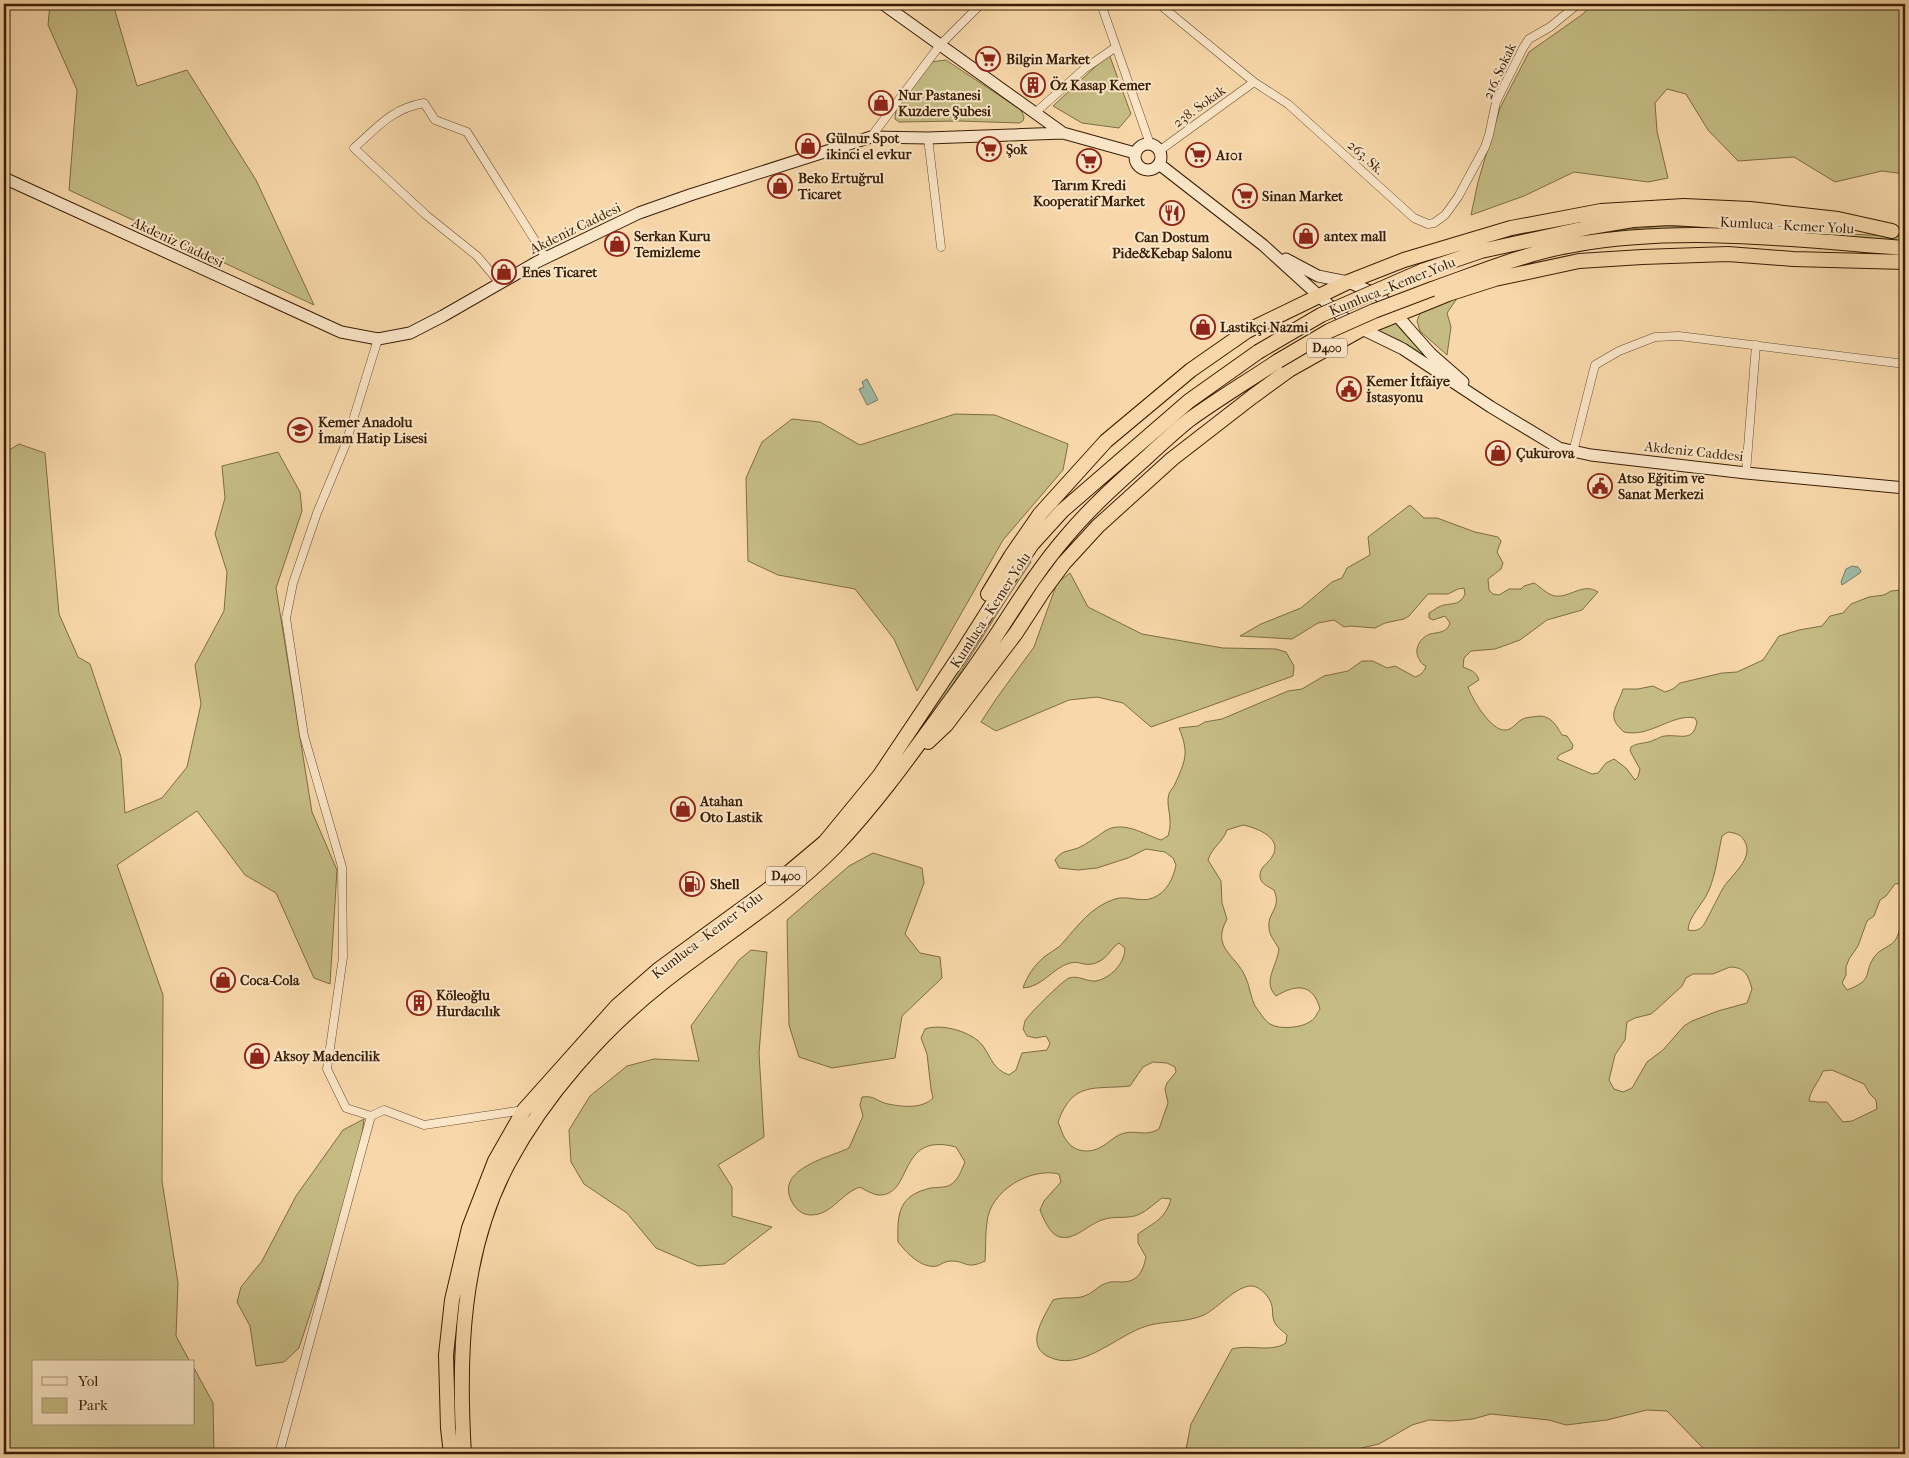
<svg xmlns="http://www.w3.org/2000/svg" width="1909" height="1458" font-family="'IM FELL French Canon',serif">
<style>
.green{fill:#c5bc84;stroke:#7f6c44;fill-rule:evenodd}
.water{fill:#9ebaa6;stroke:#767b65}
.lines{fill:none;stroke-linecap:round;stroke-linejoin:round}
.street-casing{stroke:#694c2d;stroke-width:9}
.secondary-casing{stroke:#391d03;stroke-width:13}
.highway-casing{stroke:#391d03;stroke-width:16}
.street{stroke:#fae6c8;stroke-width:8}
.secondary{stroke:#fae6c8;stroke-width:11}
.highway{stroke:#f8d8aa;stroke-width:14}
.highway-bridge-casing{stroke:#391d03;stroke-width:16;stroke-linecap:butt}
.highway-bridge{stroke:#f8d8aa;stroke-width:14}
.labels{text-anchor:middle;stroke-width:4;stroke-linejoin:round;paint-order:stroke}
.shield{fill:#fae6c8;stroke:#73593e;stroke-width:1}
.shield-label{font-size:12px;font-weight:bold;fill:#391d03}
.poi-label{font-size:14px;font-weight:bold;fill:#391d03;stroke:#fae6c8;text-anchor:start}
.street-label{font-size:14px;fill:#391d03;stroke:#fae6c8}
</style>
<rect width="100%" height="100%" fill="#f8d8aa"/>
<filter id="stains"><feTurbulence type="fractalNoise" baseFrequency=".004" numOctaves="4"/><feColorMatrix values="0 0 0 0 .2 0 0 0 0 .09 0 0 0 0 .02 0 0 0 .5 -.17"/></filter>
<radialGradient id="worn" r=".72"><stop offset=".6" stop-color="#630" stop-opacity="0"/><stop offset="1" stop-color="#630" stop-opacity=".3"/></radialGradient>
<path class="green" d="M50,4H113L137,86L187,70L256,180L314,305L69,190L77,90L48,25Z
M1592,4H1905V174L1882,171L1835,182L1794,157L1738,161L1708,130L1686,94L1667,89L1655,103L1657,131L1668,178L1648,182L1574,172L1524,196L1471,215L1478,182L1500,108L1529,52L1583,14Z
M1109,54L1131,114L1119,128L1082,123L1053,106Z
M946,60L1021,110L1024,117L1023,121L1019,123L960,121L899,122L895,119L896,107L930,62Z
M1665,226L1749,228L1905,237V242L1571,240L1569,237L1617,230Z
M1458,297L1447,313L1451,327L1447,355L1420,331L1417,321L1421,311Z
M1393,321L1422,353L1421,356L1401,341L1375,329Z
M955,414L995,415L1068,444L1063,470L1003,540L917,691L894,639L855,589L778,575L748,561L746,478L762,442L792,419L820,422L860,445Z
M19,444L45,453L59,614L78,657L90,664L121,757L125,813L162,798L187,767L201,704L195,665L224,611L227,572L215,534L225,498L222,466L278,452L300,492L302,511L276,588L312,812L337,870L330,984L314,978L276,893L245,875L197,811L117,865L163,995L162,1181L178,1283L176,1336L190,1362H34V1424H194V1368L213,1403L214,1454H4V453Z
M1410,505L1424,518H1437L1475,532L1498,537L1501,541L1497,552L1503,563L1501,569L1488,579L1489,590L1493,594L1499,595L1509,589H1521L1524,586L1534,583C1541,587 1546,594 1555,596C1570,598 1583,582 1598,592L1582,610L1547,620L1520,640L1495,649L1471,651L1464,658L1463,667C1470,670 1476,671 1479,680L1468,687C1472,699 1491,731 1505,730C1512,730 1516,723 1521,720C1524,718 1529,717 1533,717C1549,713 1555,723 1562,735L1567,736L1573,745L1572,749L1559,755L1557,759L1592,774L1598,773L1606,763L1614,759L1626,768L1635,780L1638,777L1640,769L1630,751L1631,747C1638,742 1647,744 1654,740C1658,739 1661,736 1665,736C1680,734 1693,743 1697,722L1695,718C1673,713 1650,738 1624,732C1605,716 1617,708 1623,689H1638L1653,686L1665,692L1673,689L1680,683L1722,673L1737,672L1763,660L1779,636L1799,630L1822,626L1830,616L1843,613L1851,604L1869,597L1884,595L1891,591L1901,590L1905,586V883L1895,884L1886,896L1880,900L1874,916L1867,921L1858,946L1849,959L1846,967V975L1842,983L1847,990C1876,979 1862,973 1875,956C1881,948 1891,947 1896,939C1900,932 1900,924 1905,917V1454H1706L1703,1448L1667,1411L1647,1410L1607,1420L1566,1425L1549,1420L1491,1414L1473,1419L1451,1421L1429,1420L1412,1425L1379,1444L1335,1454H1185L1191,1424L1232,1349C1251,1344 1270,1353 1286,1343L1287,1335C1283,1331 1276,1327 1274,1321C1272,1317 1273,1311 1272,1306C1270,1297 1261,1287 1252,1286C1237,1285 1218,1308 1204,1315C1183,1324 1159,1320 1141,1328C1113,1339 1078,1373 1047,1356C1025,1344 1044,1317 1053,1300C1064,1296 1077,1300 1087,1295C1094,1292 1099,1285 1107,1283C1111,1281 1117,1282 1122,1282C1138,1282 1143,1271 1146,1257L1138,1243V1234C1154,1222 1165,1220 1171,1199L1162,1198C1155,1203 1148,1210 1140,1214C1128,1220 1114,1215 1102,1220C1089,1224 1074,1241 1060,1237C1050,1235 1043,1218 1040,1210L1044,1201L1061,1182L1059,1174C1030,1167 990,1191 987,1222C985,1235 986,1248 985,1261C966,1270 967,1261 951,1261C945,1261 942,1264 937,1266C921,1269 906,1252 898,1242C897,1213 899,1195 931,1188C937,1187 945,1188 950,1185C958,1181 962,1169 965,1162L956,1147C896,1131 914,1197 878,1195C872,1194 865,1190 860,1187C840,1194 832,1215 811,1215C802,1215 795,1209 791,1200C776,1168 831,1157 849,1148L863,1116L860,1105L862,1097C875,1095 877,1102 888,1104C903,1107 922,1109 933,1098L931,1089L927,1054L921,1038L925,1029C942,1023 973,1032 983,1046C992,1059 993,1069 1009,1075L1016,1070L1022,1053L1047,1050L1050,1043L1046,1036L1036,1038L1027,1036L1023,1029C1024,1027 1024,1024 1025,1021C1028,1015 1062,981 1069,978C1079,975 1087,982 1096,981C1111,978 1125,963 1125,948L1119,943C1111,948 1109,956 1100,961C1086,969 1081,960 1070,963C1052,968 1043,987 1023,988C1027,976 1034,966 1044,957C1049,953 1055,950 1060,946C1077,927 1090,907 1115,899C1128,895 1141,903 1153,898C1167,892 1173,879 1176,865L1173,858L1165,852L1146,849L1128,858L1097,868L1078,870L1059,868L1055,860C1062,850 1067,852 1078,848C1087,844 1096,837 1105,831C1123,820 1143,834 1161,840L1168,836C1174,818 1165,806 1169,794C1170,790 1174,787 1175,784C1186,759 1189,753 1179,728L1198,726L1205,722L1222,719L1288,691L1302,689L1324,676L1348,671L1362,661H1373L1387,668L1395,666L1415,677C1421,675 1424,672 1426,666C1421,664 1420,661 1418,657C1414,648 1421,637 1430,634C1439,632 1447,633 1450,623L1445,616L1433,620L1429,618V613C1434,610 1439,606 1444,605C1454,603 1460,605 1465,594L1464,588L1458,589L1448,594H1428L1409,616L1404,619L1385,623L1375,628L1350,626L1344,627L1334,620L1318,623L1292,639L1240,636L1261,624L1301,608L1332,582L1342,578L1347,568L1370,555L1368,537ZM1243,825C1257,828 1284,838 1272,857C1268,864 1259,867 1260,877C1261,884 1269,887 1274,890C1282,909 1267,912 1269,928C1269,935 1276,943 1279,949C1277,966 1262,982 1276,996C1296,984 1313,983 1320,1009C1317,1013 1315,1019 1311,1021C1302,1028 1280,1030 1270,1024C1264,1020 1259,1011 1255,1006C1250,996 1250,986 1245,976C1235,954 1211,948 1227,919L1222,903L1221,881L1208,860C1212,847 1223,842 1227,830ZM1728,832C1735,833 1740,834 1744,840C1756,859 1729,876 1722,890C1719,895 1704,926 1702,927C1697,931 1694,931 1688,930C1688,917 1704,903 1709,890C1716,873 1718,854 1722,836ZM1730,967C1745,967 1748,975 1752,989L1747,1003L1718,1011L1692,1021L1684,1026L1663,1050L1647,1062L1632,1088L1623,1092L1614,1089L1609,1080L1615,1055L1625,1040L1627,1022L1635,1018L1651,1014L1657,1009L1682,986L1686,978L1693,974H1713ZM1153,1062L1167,1063L1175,1067L1176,1072L1167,1083L1165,1089L1168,1103L1159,1129C1145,1137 1138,1130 1125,1133C1115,1135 1109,1143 1101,1147C1089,1154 1074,1152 1066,1140C1062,1135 1061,1128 1058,1122C1073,1080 1095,1090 1130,1086L1143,1067ZM1832,1070L1864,1084L1870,1094L1876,1100L1877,1109L1852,1121L1843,1122L1827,1102H1818L1809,1101C1810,1090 1819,1082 1823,1071Z
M1028,558L1031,562C967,656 914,761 832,842C774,900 702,940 641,994C620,1013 602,1034 583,1055C560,1081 536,1107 517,1137C511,1148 506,1160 500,1172C459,1259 449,1359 459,1454H455C441,1347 459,1230 513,1136C529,1108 551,1085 572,1062C599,1031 626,1001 658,975C714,929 778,893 829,841C910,758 965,654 1028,558Z
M1070,573L1088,607L1142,634L1223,648L1276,649L1286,652L1294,666L1293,676L1151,727L1123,703L1097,697L1069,700L996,731L981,722L996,699L1034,647L1057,583Z
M873,853L922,868L924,883L905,934L920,953L940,957L942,978L902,1016L895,1058L832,1068L799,1057L789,1025L787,920L849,866Z
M751,950L767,952L759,1053L764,1137L718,1165L732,1187V1216L772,1227L724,1264L698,1266L656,1248L627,1213L584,1184L571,1162L569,1130L590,1096L627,1066L654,1059L699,1061L691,1026L739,960Z
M364,1119L357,1171L299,1348L284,1362L256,1366L250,1326L237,1302L241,1287L262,1261L296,1196L343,1130Z"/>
<path class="water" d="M867,379L878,400L867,405L859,389L864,387L862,382Z
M1852,566L1858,567L1861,571L1860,573L1842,585L1841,582L1846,569Z"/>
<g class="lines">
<defs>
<path id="street" d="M1101,4L1150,144
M1159,4L1254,82L1288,104L1414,218L1428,224L1434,223L1445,215L1458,197L1485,147L1489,135L1496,102L1523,48L1529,39L1550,27L1578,4
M1035,113L1084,69L1116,47
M871,137L940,45L981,4
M928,138L941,247
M1159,151L1254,82
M500,283L477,256L426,215L354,148C378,127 391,109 424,103L435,120L467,132L546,258
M1573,452L1595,365L1619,351L1655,337L1679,336L1905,364
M1746,473L1756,345
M371,1116L384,1110L424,1125L524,1110
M279,1454L371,1116L346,1108L327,1069L343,957L342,867L304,736L286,618L293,583L317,513L345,446L378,339"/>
<path id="secondary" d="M883,4L1063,133
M1135 157a13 13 0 1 1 26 0a13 13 0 1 1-26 0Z
M1159,164L1263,245L1341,316L1362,329L1403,349L1491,407L1559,448L1591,455L1746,473L1905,488
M4,178L341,332L378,339L410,333L443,316L537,262L639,213L690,195L871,137L928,138L1063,133L1135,153
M1286,259L1318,276L1348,282L1379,295L1431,354L1463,382"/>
<path id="highway" d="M1422,271L1481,251L1591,227L1633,220L1671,218L1842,228
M1432,289C1478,273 1525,253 1573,245C1683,225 1795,240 1905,248
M988,594L1011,556L1040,514L1106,441L1191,370L1247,331L1348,282L1404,260L1511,228L1601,211L1684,206L1750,209L1838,219L1892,231
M928,742L946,725L1016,633L1044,590L1064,563L1098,526L1172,459L1252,397L1289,370L1362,329L1448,294L1495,279L1579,261L1642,257L1728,254L1793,259L1905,262
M451,1454L448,1428L446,1355L452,1300L469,1228L495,1161L524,1110L617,1006L658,970L769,889L825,842L880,775L961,654L1009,578L1032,544L1062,511L1189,401L1258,352
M464,1454C458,1356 461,1251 509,1162C545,1095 602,1031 661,984C719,938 783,900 835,847C873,807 905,763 937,719C954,696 971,673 987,649C1012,612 1035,573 1065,538C1089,509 1118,483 1146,458C1160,445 1174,432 1189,420C1218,399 1248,381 1278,361"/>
</defs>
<use href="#street" class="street-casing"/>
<use href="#secondary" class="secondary-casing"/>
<use href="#highway" class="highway-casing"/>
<use href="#street" class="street"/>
<use href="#secondary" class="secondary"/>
<use href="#highway" class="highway"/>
<defs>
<path id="highway-bridge" d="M1258,352L1321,315L1422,271
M1278,361L1329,331L1374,311L1432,289"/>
</defs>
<use href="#highway-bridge" class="highway-bridge-casing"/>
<use href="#highway-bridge" class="highway-bridge"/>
</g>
<defs>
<symbol id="supermarket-ring" viewBox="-11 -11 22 22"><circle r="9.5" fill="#fae6c8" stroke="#8f2418" stroke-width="1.5"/><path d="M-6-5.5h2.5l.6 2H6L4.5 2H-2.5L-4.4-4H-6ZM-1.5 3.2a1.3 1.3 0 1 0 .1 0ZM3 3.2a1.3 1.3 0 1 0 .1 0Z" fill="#8f2418"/></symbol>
<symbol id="building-ring" viewBox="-11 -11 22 22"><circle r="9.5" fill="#fae6c8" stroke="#8f2418" stroke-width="1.5"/><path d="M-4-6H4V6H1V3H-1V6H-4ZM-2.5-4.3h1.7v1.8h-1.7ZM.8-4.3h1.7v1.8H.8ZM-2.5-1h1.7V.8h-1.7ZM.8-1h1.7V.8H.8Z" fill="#8f2418"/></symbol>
<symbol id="shop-ring" viewBox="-11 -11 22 22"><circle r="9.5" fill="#fae6c8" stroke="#8f2418" stroke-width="1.5"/><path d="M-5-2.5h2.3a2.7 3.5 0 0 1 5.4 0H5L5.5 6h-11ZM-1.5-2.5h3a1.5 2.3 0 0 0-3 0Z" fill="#8f2418"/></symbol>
<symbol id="restaurant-ring" viewBox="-11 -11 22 22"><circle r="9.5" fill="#fae6c8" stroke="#8f2418" stroke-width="1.5"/><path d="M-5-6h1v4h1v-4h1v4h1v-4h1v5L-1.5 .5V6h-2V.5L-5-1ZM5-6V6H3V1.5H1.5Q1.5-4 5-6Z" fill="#8f2418"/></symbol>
<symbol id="civic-ring" viewBox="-11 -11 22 22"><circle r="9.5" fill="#fae6c8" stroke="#8f2418" stroke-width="1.5"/><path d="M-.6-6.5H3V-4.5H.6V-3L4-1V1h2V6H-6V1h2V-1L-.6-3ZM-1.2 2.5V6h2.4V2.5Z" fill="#8f2418"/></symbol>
<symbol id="school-ring" viewBox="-11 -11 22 22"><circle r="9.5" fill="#fae6c8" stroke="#8f2418" stroke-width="1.5"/><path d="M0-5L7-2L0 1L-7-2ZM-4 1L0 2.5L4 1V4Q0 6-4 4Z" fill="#8f2418"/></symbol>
<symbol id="fuel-ring" viewBox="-11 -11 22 22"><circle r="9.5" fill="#fae6c8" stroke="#8f2418" stroke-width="1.5"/><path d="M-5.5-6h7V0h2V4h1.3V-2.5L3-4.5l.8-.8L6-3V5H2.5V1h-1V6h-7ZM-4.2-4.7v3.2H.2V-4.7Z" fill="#8f2418"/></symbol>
</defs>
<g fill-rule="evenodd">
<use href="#supermarket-ring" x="974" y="45" width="28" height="28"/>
<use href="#building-ring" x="1019" y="71" width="28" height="28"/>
<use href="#shop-ring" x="867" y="89" width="28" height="28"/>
<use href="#shop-ring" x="794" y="132" width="28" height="28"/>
<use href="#supermarket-ring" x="975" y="135" width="28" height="28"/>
<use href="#supermarket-ring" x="1184" y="141" width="28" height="28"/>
<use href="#supermarket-ring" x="1075" y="147" width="28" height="28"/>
<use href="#shop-ring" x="766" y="172" width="28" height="28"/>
<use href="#supermarket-ring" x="1231" y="182" width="28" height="28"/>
<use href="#restaurant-ring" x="1158" y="199" width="28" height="28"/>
<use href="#shop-ring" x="1292" y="222" width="28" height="28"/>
<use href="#shop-ring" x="603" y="230" width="28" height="28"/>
<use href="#shop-ring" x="490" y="258" width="28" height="28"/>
<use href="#shop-ring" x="1189" y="313" width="28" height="28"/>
<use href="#civic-ring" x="1335" y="375" width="28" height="28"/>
<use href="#school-ring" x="286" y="416" width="28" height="28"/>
<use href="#shop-ring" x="1484" y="439" width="28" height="28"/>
<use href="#civic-ring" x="1586" y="472" width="28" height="28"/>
<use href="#shop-ring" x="669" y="795" width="28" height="28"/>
<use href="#fuel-ring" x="678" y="870" width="28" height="28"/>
<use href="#shop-ring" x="209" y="966" width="28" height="28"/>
<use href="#building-ring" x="405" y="989" width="28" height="28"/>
<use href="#shop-ring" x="243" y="1042" width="28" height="28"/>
</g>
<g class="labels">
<g class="shield">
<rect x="1307" y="338.5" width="40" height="19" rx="4"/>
<rect x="766" y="866.5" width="40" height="19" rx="4"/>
</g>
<g class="shield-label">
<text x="1327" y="352">D400</text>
<text x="786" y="880">D400</text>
</g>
<g class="poi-label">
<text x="1006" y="64">Bilgin Market</text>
<text x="1050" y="90">Öz Kasap Kemer</text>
<text x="898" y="100">Nur Pastanesi<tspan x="898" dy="16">Kuzdere Şubesi</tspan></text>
<text x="826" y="143">Gülnur Spot<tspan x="826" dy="16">ikinci el evkur</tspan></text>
<text x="1006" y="154">Şok</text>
<text x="1216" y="160">A101</text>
<text x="798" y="183">Beko Ertuğrul<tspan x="798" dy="16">Ticaret</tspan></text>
<text x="1089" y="190" text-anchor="middle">Tarım Kredi<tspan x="1089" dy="16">Kooperatif Market</tspan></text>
<text x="1262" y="201">Sinan Market</text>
<text x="634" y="241">Serkan Kuru<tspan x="634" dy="16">Temizleme</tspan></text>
<text x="1324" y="241">antex mall</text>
<text x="1172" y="242" text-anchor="middle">Can Dostum<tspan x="1172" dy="16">Pide&amp;Kebap Salonu</tspan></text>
<text x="522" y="277">Enes Ticaret</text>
<text x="1220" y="332">Lastikçi Nazmi</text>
<text x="1366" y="386">Kemer İtfaiye<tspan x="1366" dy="16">İstasyonu</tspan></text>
<text x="318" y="427">Kemer Anadolu<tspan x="318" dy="16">İmam Hatip Lisesi</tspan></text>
<text x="1516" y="458">Çukurova</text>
<text x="1618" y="483">Atso Eğitim ve<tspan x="1618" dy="16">Sanat Merkezi</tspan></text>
<text x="700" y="806">Atahan<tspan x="700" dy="16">Oto Lastik</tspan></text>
<text x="710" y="889">Shell</text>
<text x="240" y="985">Coca-Cola</text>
<text x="436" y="1000">Köleoğlu<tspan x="436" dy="16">Hurdacılık</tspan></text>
<text x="274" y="1061">Aksoy Madencilik</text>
</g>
<g class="street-label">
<text transform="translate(1499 71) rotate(-65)" y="5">216. Sokak</text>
<text transform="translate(1199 106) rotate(-36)" y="5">238. Sokak</text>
<text transform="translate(1366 157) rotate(42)" y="5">263. Sk.</text>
<text transform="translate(1787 225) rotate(3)" y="5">Kumluca - Kemer Yolu</text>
<text transform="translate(575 228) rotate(-26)" y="5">Akdeniz Caddesi</text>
<text transform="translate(178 242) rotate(25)" y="5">Akdeniz Caddesi</text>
<text transform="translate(1392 286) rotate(-22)" y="5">Kumluca - Kemer Yolu</text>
<text transform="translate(1694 451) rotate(6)" y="5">Akdeniz Caddesi</text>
<text transform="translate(990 610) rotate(-57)" y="5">Kumluca - Kemer Yolu</text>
<text transform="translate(707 935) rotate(-37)" y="5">Kumluca - Kemer Yolu</text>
</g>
</g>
<rect width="1909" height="1458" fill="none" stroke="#f8d8aa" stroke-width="20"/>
<rect x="5" y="5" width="1899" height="1448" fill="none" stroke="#391d03" stroke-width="2.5"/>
<rect x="10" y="10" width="1889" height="1438" fill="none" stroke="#391d03"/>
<rect x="32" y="1360" width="162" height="65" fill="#fae6c8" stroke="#ad9679"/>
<rect x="42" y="1377" width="25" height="8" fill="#fae6c8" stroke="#ad9679"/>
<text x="78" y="1386" font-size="15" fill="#391d03">Yol</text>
<rect x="42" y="1398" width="25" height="15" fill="#c5bc84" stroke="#ad9679"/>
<text x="78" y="1410" font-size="15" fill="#391d03">Park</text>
<rect width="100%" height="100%" filter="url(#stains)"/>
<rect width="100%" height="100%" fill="url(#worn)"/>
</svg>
